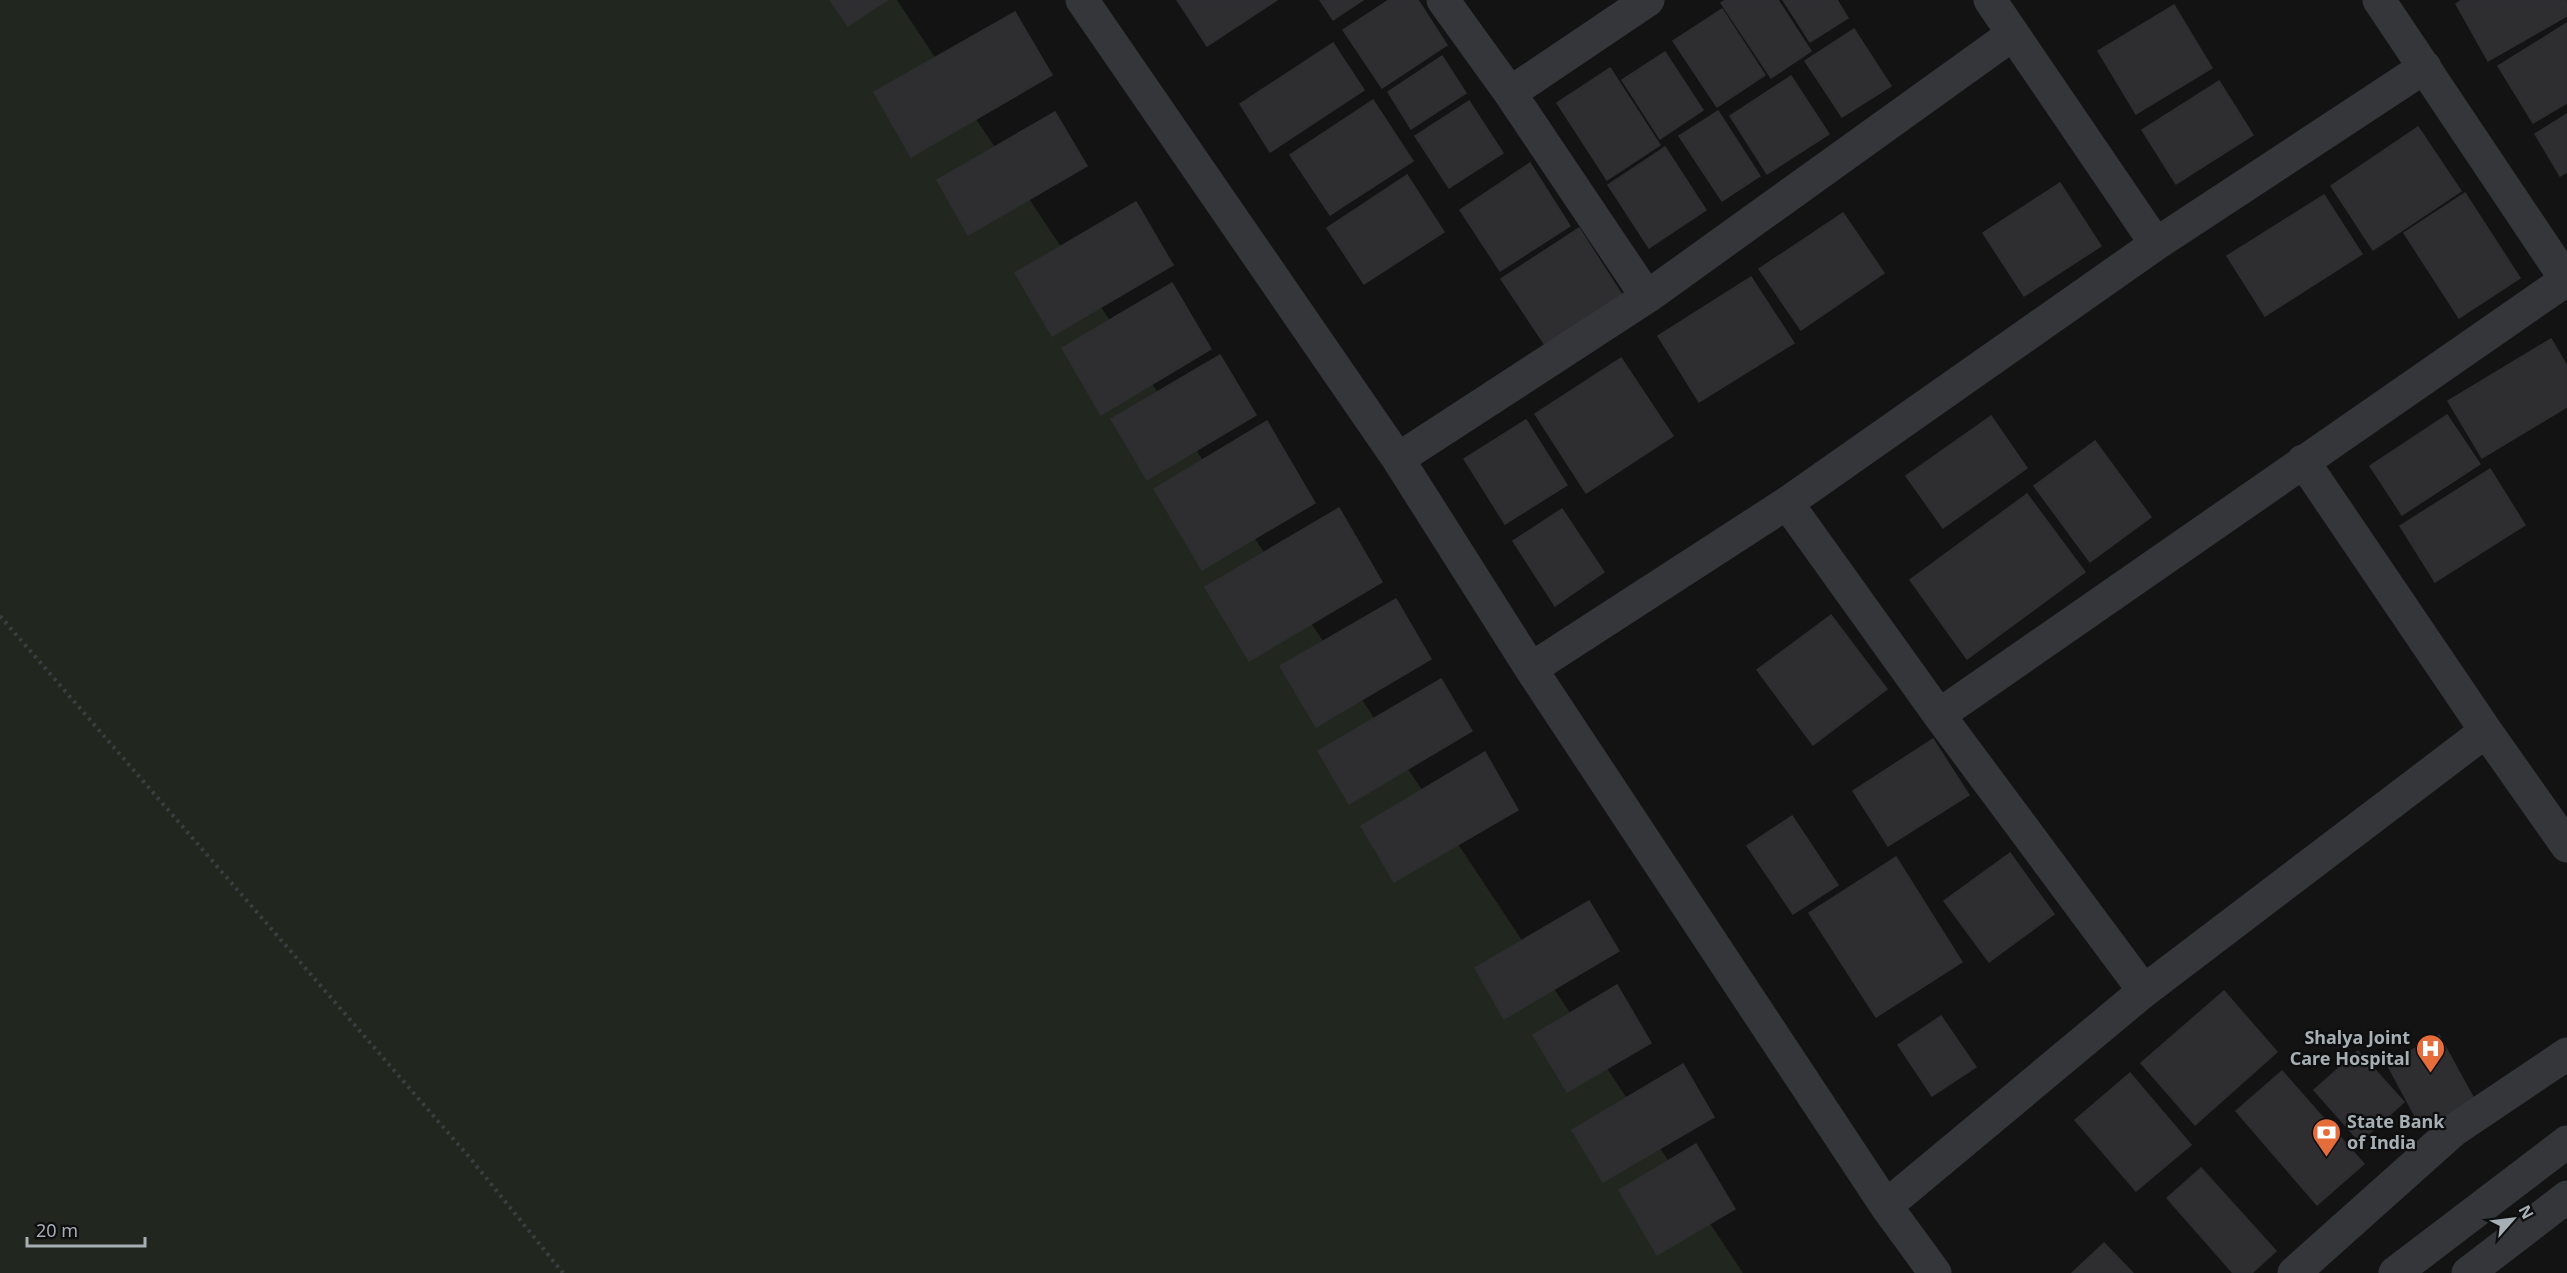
<svg xmlns="http://www.w3.org/2000/svg" width="2567" height="1273" font-family="'Noto Sans',sans-serif">
<style>
.green{fill:#21261f}
.building{fill:#2e2e30;stroke:#2d2e30;stroke-width:1.5}
.lines{fill:none;stroke-linecap:round;stroke-linejoin:round}
.path{stroke:#3a3e40;stroke-width:4;stroke-dasharray:3 4.5;stroke-linecap:butt}
.minor{stroke:#343639;stroke-width:33}
.tertiary{stroke:#343639;stroke-width:33}
.labels{text-anchor:middle;stroke-width:4.5;stroke-linejoin:round;paint-order:stroke}
.poi-label{font-size:18px;font-weight:bold;fill:#a5afb4;stroke:#0e0e0f;text-anchor:end}
</style>
<rect width="100%" height="100%" fill="#131314"/>
<path class="green" d="M0,0H897L1743,1273H0Z"/>
<path class="building" d="M830,0H887L848,26Z
M1177,0H1277L1207,46Z
M1320,0H1363L1333,20Z
M1389,0H1418L1447,45L1382,88L1343,30Z
M1726,0H1778L1811,51L1771,78L1721,3Z
M1783,0H1837L1848,18L1810,42Z
M2462,0H2566L2567,16L2488,61L2456,4Z
M2174,5L2212,68L2136,114L2098,51Z
M1722,9L1765,75L1717,107L1673,41Z
M1015,12L1052,75L911,157L874,92Z
M2567,23V103L2533,123L2498,66Z
M1854,29L1891,86L1842,117L1805,61Z
M1333,43L1364,90L1270,152L1240,104Z
M1665,52L1703,110L1660,139L1622,80Z
M1442,56L1466,93L1411,129L1388,92Z
M1610,68L1660,145L1607,180L1557,103Z
M1791,76L1829,134L1767,174L1730,116Z
M2219,81L2253,135L2176,184L2142,130Z
M1373,100L1413,161L1330,215L1290,155Z
M1469,101L1503,153L1449,188L1415,136Z
M1718,111L1760,176L1722,201L1679,136Z
M1055,112L1087,166L968,235L937,180Z
M2567,114V172L2560,176L2535,134Z
M2418,127L2461,191L2373,250L2331,186Z
M1665,147L1706,210L1649,248L1608,185Z
M1530,163L1570,226L1500,271L1460,210Z
M1407,175L1444,232L1364,284L1327,228Z
M2060,183L2101,246L2024,296L1983,233Z
M2465,193L2520,278L2459,318L2404,233Z
M2324,195L2362,254L2265,316L2227,256Z
M1136,202L1173,265L1052,336L1015,273Z
M1843,213L1884,273L1801,330L1759,269Z
M1579,228L1624,298L1547,348L1501,279Z
M1751,277L1794,343L1699,402L1658,336Z
M1172,283L1211,349L1101,415L1062,348Z
M2551,339L2567,366V407L2482,458L2448,401Z
M1220,355L1256,415L1147,480L1111,419Z
M1621,358L1673,436L1586,493L1535,414Z
M2447,415L2480,464L2402,515L2370,466Z
M1991,416L2027,468L1943,528L1906,476Z
M1526,420L1567,485L1505,524L1464,459Z
M1267,421L1315,503L1202,570L1154,489Z
M2095,441L2151,517L2090,562L2034,486Z
M2490,469L2525,525L2435,582L2400,526Z
M2027,494L2085,572L1967,659L1910,580Z
M1339,508L1382,582L1249,661L1205,587Z
M1562,509L1604,572L1555,606L1513,541Z
M1396,599L1431,659L1316,727L1280,666Z
M1831,615L1887,689L1813,745L1757,670Z
M1441,679L1472,731L1349,804L1318,751Z
M1933,739L1969,795L1888,846L1853,791Z
M1485,752L1518,810L1394,882L1361,826Z
M1792,816L1838,885L1793,914L1747,846Z
M2010,853L2054,914L1989,962L1944,901Z
M1896,857L1962,962L1876,1017L1809,913Z
M1589,901L1619,951L1504,1019L1475,968Z
M1617,985L1651,1043L1567,1092L1533,1035Z
M2224,991L2277,1052L2195,1125L2141,1063Z
M1941,1016L1976,1067L1932,1096L1898,1045Z
M2439,1035L2475,1101L2422,1129L2387,1064Z
M2358,1051L2404,1102L2360,1142L2314,1090Z
M1683,1064L1714,1117L1603,1182L1572,1130Z
M2282,1071L2364,1164L2317,1205L2236,1111Z
M2130,1073L2191,1145L2136,1191L2075,1120Z
M1696,1144L1735,1209L1657,1255L1619,1190Z
M2201,1168L2276,1251L2252,1273H2233L2167,1198Z
M2104,1243L2133,1273H2072Z"/>
<g class="lines">
<path class="path" d="M0,616L470,1158L563,1273"/>
<path class="minor" d="M1082,0L1398,459L1531,669L1886,1206L1935,1273
M1443,0L1510,93L1647,297
M1990,0L2156,244
M2379,0L2567,281
M1510,93L1648,0
M1398,459L1647,297L2013,34
M2303,461L2486,731L2567,846
M1787,503L1939,715L2144,991
M1531,669L1787,503L2156,244L2425,67
M1939,715L2566,280
M1886,1206L2144,991L2486,731
M2294,1273L2454,1130L2567,1054"/>
<path class="tertiary" d="M2395,1273L2567,1142
M2468,1273L2567,1197"/>
</g>
<defs>
<symbol id="hospital-pin" viewBox="-11 -11 22 30"><path d="M0 17L-7.5 6A9.5 9.5 0 1 1 7.5 6Z" fill="#e46d3b" stroke="#0e0e0f"/><path d="M-5-5h3v3.5h4V-5h3V5h-3V1.5h-4V5h-3Z" fill="#fff"/></symbol>
<symbol id="bank-pin" viewBox="-11 -11 22 30"><path d="M0 17L-7.5 6A9.5 9.5 0 1 1 7.5 6Z" fill="#e46d3b" stroke="#0e0e0f"/><path d="M-6-4H6V4H-6ZM0-2.3a2.3 2.3 0 1 0 0 4.6a2.3 2.3 0 1 0 0-4.6Z" fill="#fff"/></symbol>
</defs>
<g fill-rule="evenodd">
<use href="#hospital-pin" x="2414" y="1032" width="33" height="45"/>
<use href="#bank-pin" x="2310" y="1116" width="33" height="45"/>
</g>
<g class="labels">
<g class="poi-label">
<text x="2410" y="1044">Shalya Joint<tspan x="2410" dy="21">Care Hospital</tspan></text>
<text x="2347" y="1128" text-anchor="start">State Bank<tspan x="2347" dy="21">of India</tspan></text>
</g>
</g>
<g transform="translate(2513 1219) rotate(62)" stroke="#0e0e0f" stroke-width="4.5" paint-order="stroke">
<path d="M0-4.5L10 22L0 15L-10 22Z" fill="#a5afb4"/>
<text y="-9" font-size="16" font-weight="bold" text-anchor="middle" fill="#a5afb4">N</text>
</g>
<path d="M27 1237v9h118v-9" fill="none" stroke="#a5afb4" stroke-width="3"/>
<text x="36" y="1237" font-size="18" fill="#a5afb4" stroke="#0e0e0f" stroke-width="4.5" paint-order="stroke">20 m</text>
</svg>
